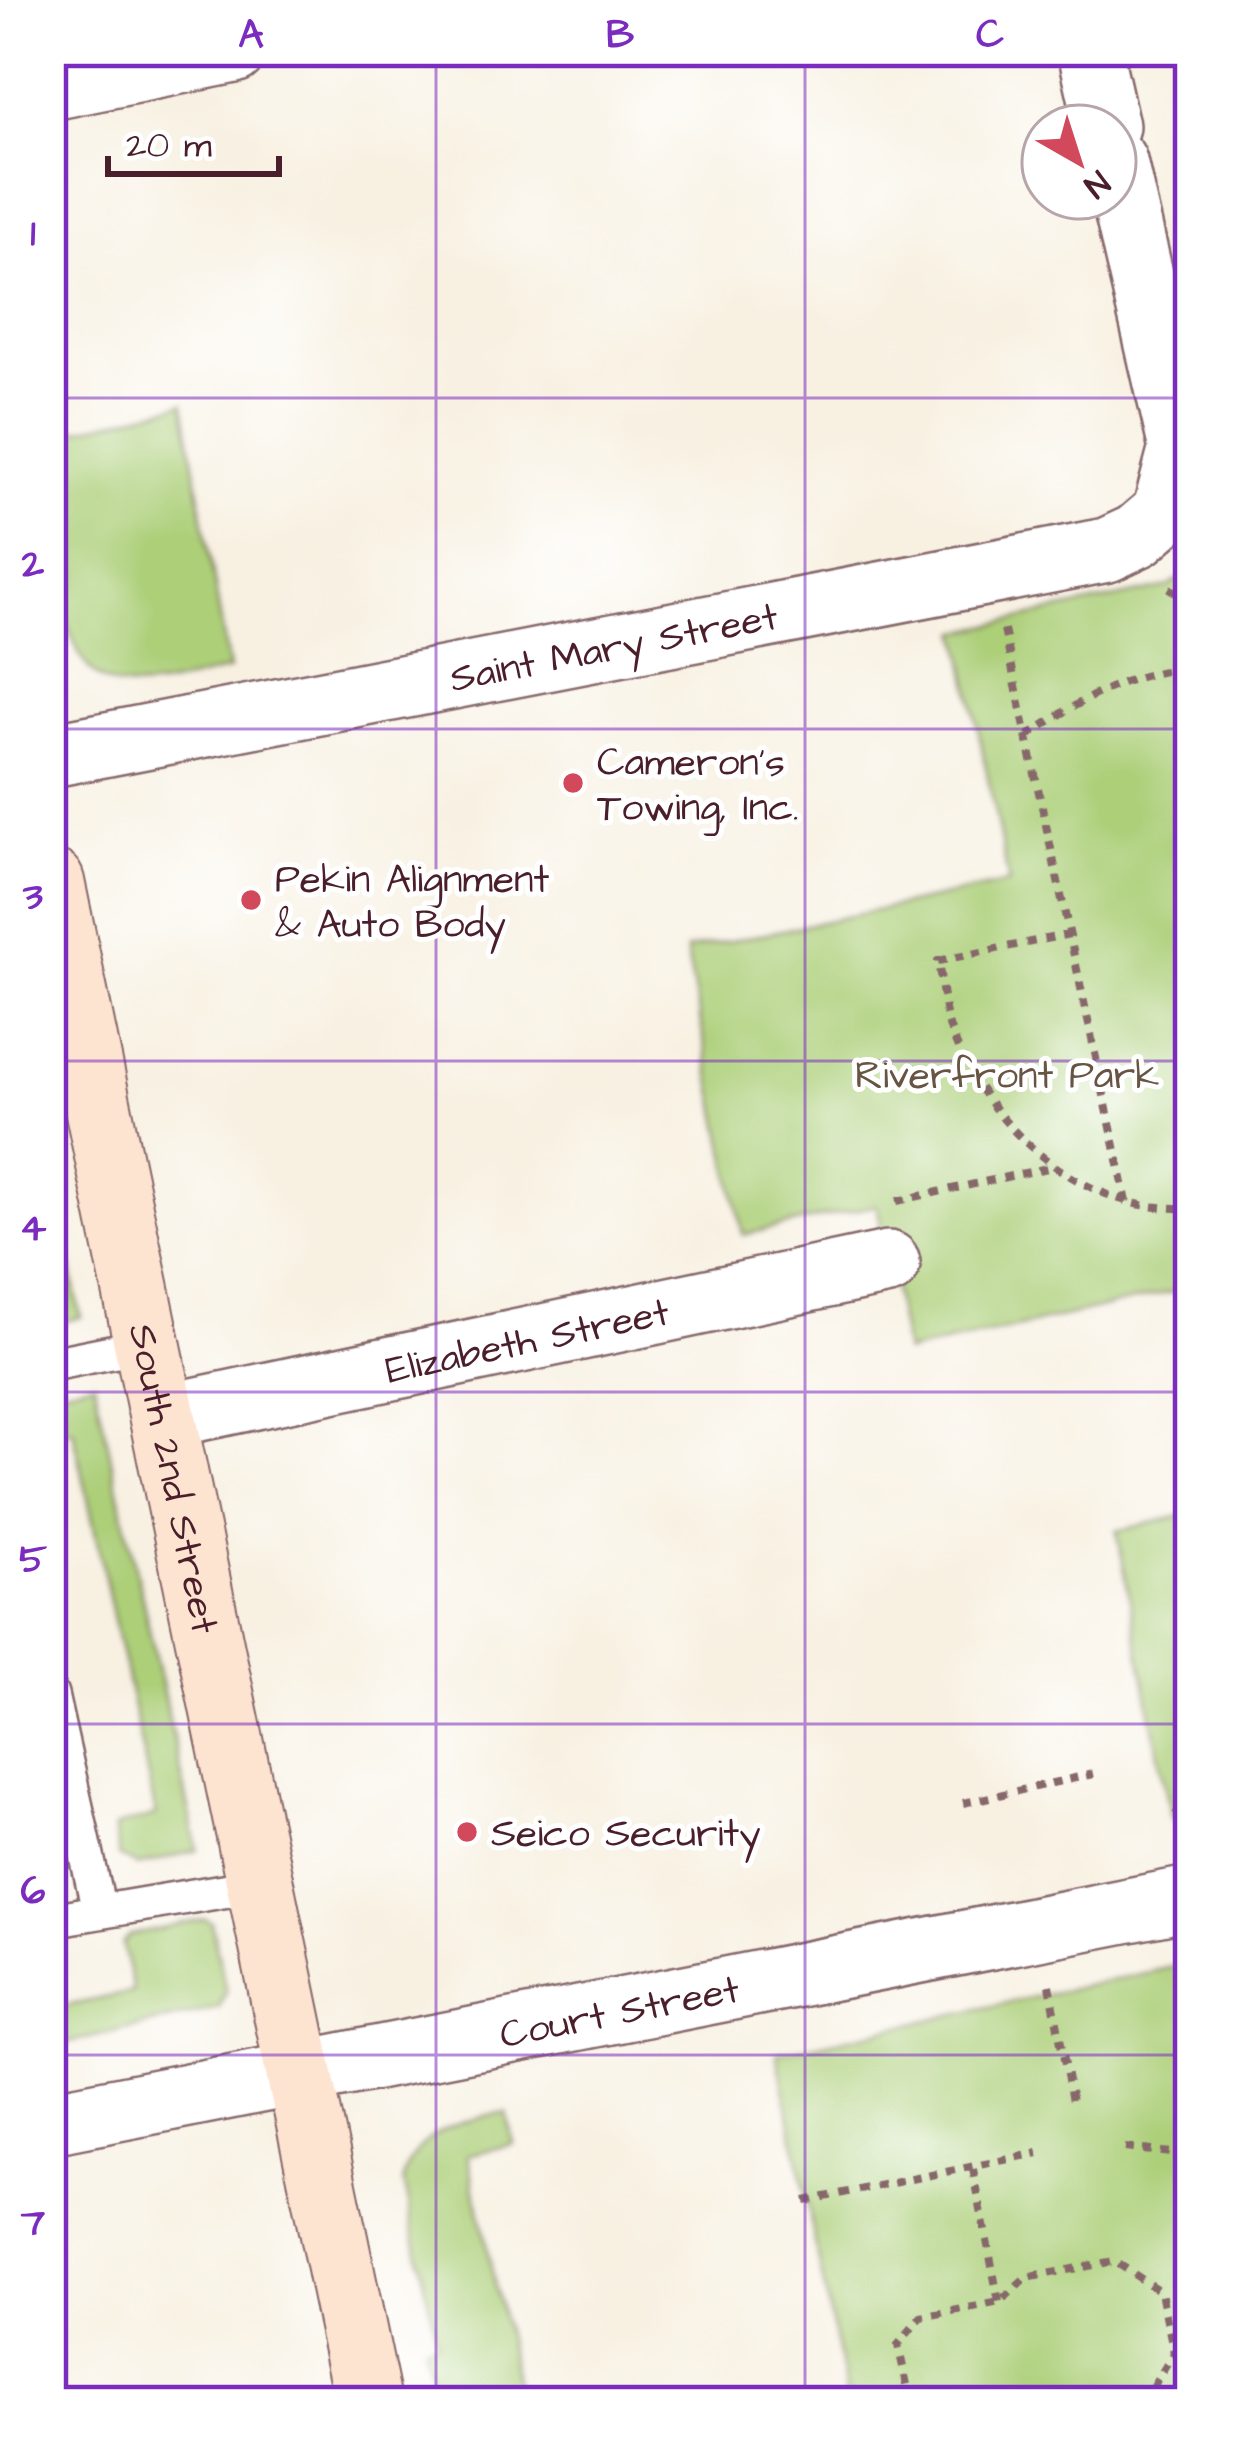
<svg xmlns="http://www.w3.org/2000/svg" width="1241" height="2453" font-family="'Architects Daughter',sans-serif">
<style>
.green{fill:#accf78;stroke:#7b7752;stroke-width:3}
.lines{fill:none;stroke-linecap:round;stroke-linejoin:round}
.lane-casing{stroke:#87686b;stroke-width:38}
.street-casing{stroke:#87686b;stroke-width:68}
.secondary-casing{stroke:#87686b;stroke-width:70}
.path{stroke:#87686b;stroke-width:8;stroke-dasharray:9 9;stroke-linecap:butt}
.lane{stroke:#fff;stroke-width:33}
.street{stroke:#fff;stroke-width:63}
.secondary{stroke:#fde4d1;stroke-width:66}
.grid{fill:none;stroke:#7b2cbf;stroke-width:3;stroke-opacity:0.55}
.poi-dot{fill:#d1495b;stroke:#fff;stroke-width:4.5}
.labels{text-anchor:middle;stroke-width:10;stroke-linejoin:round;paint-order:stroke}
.street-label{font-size:39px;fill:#4a1f2b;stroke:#fff}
.poi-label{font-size:39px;fill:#4a1f2b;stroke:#fff;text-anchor:start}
.park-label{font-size:39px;fill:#675442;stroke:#fff}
.neatline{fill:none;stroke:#7b2cbf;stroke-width:4.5}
.grid-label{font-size:39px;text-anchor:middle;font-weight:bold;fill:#7b2cbf}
</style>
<rect width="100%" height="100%" fill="#fff"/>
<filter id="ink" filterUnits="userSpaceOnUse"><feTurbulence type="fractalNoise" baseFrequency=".00833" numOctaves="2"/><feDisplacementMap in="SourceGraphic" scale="24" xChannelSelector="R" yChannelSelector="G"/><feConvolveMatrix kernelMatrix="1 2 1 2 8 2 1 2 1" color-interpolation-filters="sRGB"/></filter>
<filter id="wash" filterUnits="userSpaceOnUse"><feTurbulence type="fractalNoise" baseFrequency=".004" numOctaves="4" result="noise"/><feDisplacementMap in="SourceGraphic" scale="48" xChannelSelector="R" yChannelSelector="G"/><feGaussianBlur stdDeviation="2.7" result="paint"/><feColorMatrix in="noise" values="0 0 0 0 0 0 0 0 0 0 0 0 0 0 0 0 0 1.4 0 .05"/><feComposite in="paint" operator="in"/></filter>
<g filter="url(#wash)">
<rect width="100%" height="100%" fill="#f8f1e2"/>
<path class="green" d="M184,403L229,670C195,677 153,693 118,686C46,671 51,494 51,437Z
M1190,572V1288L905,1353L877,1205L743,1235L686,950L1009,883L959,632L1168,587Z
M51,1176L81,1317L51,1325Z
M94,1381L198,1850L137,1866L119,1856L114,1828L156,1815L73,1429L51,1432V1391Z
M1190,1514V1829L1171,1818L1117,1531Z
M205,1919L211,1922L226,1991L219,2008L51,2047V2009L133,1992L123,1944L130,1936Z
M1190,1963V2402H847L777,2053Z
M507,2113L513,2144L468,2155L519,2402H438L424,2345L437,2341L403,2180C418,2129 460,2121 507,2113Z"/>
</g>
<g filter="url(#ink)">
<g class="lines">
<defs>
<path id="lane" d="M51,1364L151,1344
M51,1695L99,1910
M51,1920L264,1884"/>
<g id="street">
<path d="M1090,51L1107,126"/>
<path d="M51,88L234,51"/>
<path id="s1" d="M51,755L1107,550L1137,536L1164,513L1181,448L1115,162"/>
<path id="s2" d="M166,1416L888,1263"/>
<path id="s3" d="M51,2122L1190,1898"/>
</g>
<g id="secondary">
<path id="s4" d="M51,882L368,2402"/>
</g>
</defs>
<use href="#lane" class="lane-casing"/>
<use href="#street" class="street-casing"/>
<use href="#secondary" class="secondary-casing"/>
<path class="path" d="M1169,588L1190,601
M1004,630L1127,1202
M1028,736C1078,701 1128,672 1190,668
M1070,934L938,961C942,984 943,1012 952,1034C982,1110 1046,1177 1126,1201C1145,1208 1170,1207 1190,1209
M897,1201L1052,1167
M1190,1792L1174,1818L1190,1827
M963,1803L1093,1774
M1050,1985L1073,2107
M1125,2148L1190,2155
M973,2169L1000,2307
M805,2201L1038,2153
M911,2402L898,2345L921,2317L1000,2302L1026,2278L1114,2261L1161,2292L1174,2353L1145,2399L1132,2402"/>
<use href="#lane" class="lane"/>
<use href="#street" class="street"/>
<use href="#secondary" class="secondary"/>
</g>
</g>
<path class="grid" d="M436,51V2402M805,51V2402M51,398H1190M51,729H1190M51,1061H1190M51,1392H1190M51,1724H1190M51,2055H1190"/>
<g class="poi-dot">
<circle cx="573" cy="783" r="12"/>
<circle cx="251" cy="900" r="12"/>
<circle cx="467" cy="1832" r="12"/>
</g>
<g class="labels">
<g class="street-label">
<text dy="14" stroke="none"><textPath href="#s1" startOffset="573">Saint Mary Street</textPath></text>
<text dy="14" stroke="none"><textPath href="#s2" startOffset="369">Elizabeth Street</textPath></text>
<text dy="14" stroke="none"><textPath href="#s4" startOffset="609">South 2nd Street</textPath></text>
<text dy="14" stroke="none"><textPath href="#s3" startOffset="579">Court Street</textPath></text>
</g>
<g class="poi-label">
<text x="597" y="775">Cameron's<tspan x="597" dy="45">Towing, Inc.</tspan></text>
<text x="275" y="892">Pekin Alignment<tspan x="275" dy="45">&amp; Auto Body</tspan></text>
<text x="491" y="1846">Seico Security</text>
</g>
<g class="park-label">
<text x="1007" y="1088">Riverfront Park</text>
</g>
</g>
<rect width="1241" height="2453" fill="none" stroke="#fff" stroke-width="132"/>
<g transform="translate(1079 162) rotate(141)"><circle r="57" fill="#ffffff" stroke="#b7a5aa" stroke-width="3"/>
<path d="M0-9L21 45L0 30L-21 45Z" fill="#d1495b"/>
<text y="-18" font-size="33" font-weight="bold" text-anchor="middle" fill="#4a1f2b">N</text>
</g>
<path d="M108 156v18h171v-18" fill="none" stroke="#4a1f2b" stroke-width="6"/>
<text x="126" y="156" font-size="36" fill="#4a1f2b" stroke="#ffffff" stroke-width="9" paint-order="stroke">20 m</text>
<rect x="66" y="66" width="1109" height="2321" class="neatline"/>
<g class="grid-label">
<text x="251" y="47">A</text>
<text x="620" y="47">B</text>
<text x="990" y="47">C</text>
<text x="33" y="245">1</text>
<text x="33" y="577">2</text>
<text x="33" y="909">3</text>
<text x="33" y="1240">4</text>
<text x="33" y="1572">5</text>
<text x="33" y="1903">6</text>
<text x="33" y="2235">7</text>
</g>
</svg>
